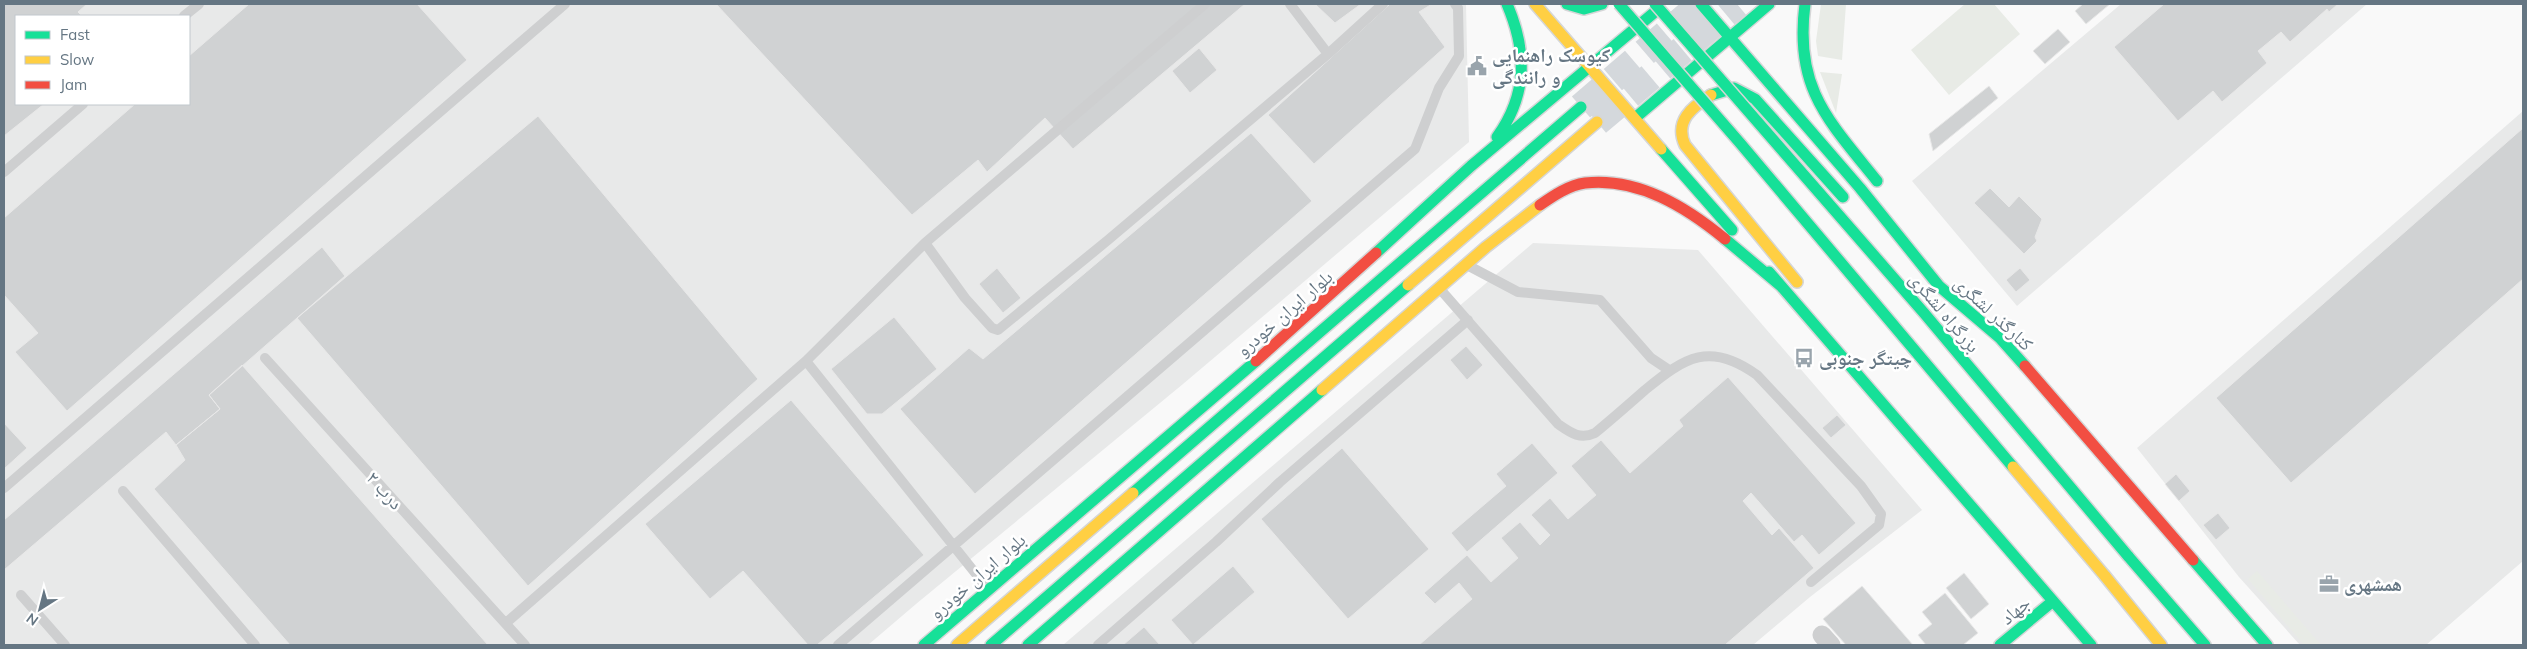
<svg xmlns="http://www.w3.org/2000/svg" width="2527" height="649" font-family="Mulish,'Noto Naskh Arabic',sans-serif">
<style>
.built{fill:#e8e9e9;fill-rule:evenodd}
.green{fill:#e8ebe6}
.building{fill:#d0d2d3;stroke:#e8e8e8}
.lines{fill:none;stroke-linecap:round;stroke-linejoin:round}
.primary-tunnel{stroke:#d4d8dc;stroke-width:28;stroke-dasharray:28 14;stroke-linecap:butt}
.fast-casing{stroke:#d5d6d7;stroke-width:14}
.slow-casing{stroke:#d5d6d7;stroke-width:14}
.jam-casing{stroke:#d5d6d7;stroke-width:14}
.lane{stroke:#cecfd0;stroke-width:10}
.street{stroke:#cecfd0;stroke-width:19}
.fast{stroke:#16e098;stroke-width:11}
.slow{stroke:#ffcf43;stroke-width:11}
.jam{stroke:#f24e42;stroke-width:11}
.fast-bridge-casing{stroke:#d5d6d6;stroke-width:14;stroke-linecap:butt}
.slow-bridge-casing{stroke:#d5d6d6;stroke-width:14;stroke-linecap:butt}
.fast-bridge{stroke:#16e098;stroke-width:11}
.slow-bridge{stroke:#ffcf43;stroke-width:11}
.labels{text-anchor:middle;stroke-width:5;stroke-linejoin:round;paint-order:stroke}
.poi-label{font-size:19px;font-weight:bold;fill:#657683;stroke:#fff;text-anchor:start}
.street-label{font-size:19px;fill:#657683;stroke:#fff}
</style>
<rect width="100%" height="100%" fill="#f9f9f9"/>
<path class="built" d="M4,4H1466L1469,142L1183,384L916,604L868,645H4ZM16,16H189V104H16Z
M2121,4H2367L2017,306L1912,181Z
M2523,111V561L2426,645H2300L2239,577L2137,448Z
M1533,243L1698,250L1922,510L1810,597L1753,645H1063Z"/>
<path class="green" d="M1821,4H1846L1842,60L1818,56L1816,41Z
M1965,4H1994L2020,34L1949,95L1911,50Z
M1820,72L1842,74L1836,113Z
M2257,571L2321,645H2304L2248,579Z"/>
<path class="building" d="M4,4H87L78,12L82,16H16V104H44L4,136Z
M249,4H417L467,60L67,411L15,352L38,333L4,295V218L135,104H189V56Z
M716,4H1245L1073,149L1045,118L987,172L978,160L912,215Z
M1315,4H1361L1335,23Z
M1390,4H1432L1419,12L1445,47L1314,164L1268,115Z
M2083,4H2110L2086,24L2075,11Z
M2164,4H2338L2329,12L2327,9L2290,42L2281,32L2258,51L2267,63L2222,102L2213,91L2178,121L2114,47Z
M2058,29L2070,42L2045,64L2033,51Z
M1199,48L1217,70L1190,93L1172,71Z
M1989,86L1998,98L1933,151L1929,134Z
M538,116L758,379L528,586L297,318Z
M2523,128V279L2291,483L2216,398Z
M1251,133L1312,201L975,494L900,409L969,348L983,359Z
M1990,188L2009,207L2019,196L2042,219L2035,237L2037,241L2024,254L1974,203Z
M322,247L345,276L209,395L220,409L176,445L166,432L4,570V520Z
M997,268L1021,298L1003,313L979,284Z
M2020,268L2030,280L2016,292L2006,280Z
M894,317L937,369L882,414H867L831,369Z
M1466,346L1483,365L1467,380L1450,360Z
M242,365L488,645H290L154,489L185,460L176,445L220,409L209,395Z
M1728,377L1856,523L1819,555L1802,535L1794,542L1751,493L1743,501L1772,535L1779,528L1814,568L1725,645H1419L1472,599L1459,583L1435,604L1424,593L1467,555L1491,582L1518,558L1501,538L1520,522L1540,545L1550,535L1531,515L1550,498L1568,519L1596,495L1571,466L1601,440L1630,473L1683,426L1679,420Z
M791,400L924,555L817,645H808L743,571L710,599L645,524Z
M1837,415L1846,425L1831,438L1822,428Z
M4,423L27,448L4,469Z
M1532,443L1558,473L1467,552L1451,533L1506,486L1496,474Z
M1342,448L1429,549L1348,619L1261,519Z
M2176,474L2190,491L2179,501L2165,484Z
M2218,513L2230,528L2216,540L2203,525Z
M1233,566L1255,592L1193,645L1171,620Z
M1964,573L1989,604L1971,619L1946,588Z
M1862,586L1913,645H1846L1823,619Z
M1945,593L1978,633L1963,645H1926L1918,635L1932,624L1922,612Z
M1144,627L1160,645H1123Z"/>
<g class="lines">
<path class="primary-tunnel" d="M1581,107L1701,4
M1597,122L1737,4"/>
<defs>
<path id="fast" d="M1567,4L1584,9L1602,4
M1701,4L1860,188L1939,286L2000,338L2025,366
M1805,4C1794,88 1828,120 1877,181
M1711,95L1734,88L1755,99L1843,197
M1635,118L1769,4
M1497,137C1528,94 1527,51 1507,4
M1661,149L1732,230
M1725,239L1781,286
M1376,253L1471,166L1656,11
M1769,272L2091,645
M1133,493L1581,107
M2128,556L2205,645
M2193,560L2267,645
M924,645L1256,361
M991,645L1408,285
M1028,645L1322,390
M2000,645L2053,601"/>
<path id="slow" d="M1535,4L1661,149
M1711,95C1692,107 1674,121 1685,145L1797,282
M1408,285L1597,122
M1322,390L1486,247L1540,205
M2105,576L2161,645
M957,645L1133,493"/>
<path id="jam" d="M1540,205C1553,196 1569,185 1585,183C1638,177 1686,207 1725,239
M1256,361L1376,253
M2025,366L2193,560"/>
</defs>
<use href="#fast" class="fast-casing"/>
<use href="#slow" class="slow-casing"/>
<use href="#jam" class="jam-casing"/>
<path class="lane" d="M1290,4L1328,54
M184,16L199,4
M4,172L83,104
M925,243L965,298L992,328L998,330L1108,240L1328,54L1383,4
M1467,265L1518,292L1600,300L1651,358L1669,370
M1440,289L1558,424C1571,433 1580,440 1595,433C1612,419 1628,405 1645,390C1685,357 1710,341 1757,375L1861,486L1881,514L1879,525L1811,582
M265,358L525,645
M806,361L988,589
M4,488L565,4
M123,491L255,645
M21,595L65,645
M506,623L806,361L925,243L1205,4
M838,645L1415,149L1439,88L1459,56L1458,8L1455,4
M1098,645L1216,542L1280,482L1468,320"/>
<path class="street" d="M1822,635L1831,645"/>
<use href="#fast" class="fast"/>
<use href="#slow" class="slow"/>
<use href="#jam" class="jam"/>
<defs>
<path id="fast-bridge" d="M1619,4L1740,143L2013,467
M1655,4L1924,313L2128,556"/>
<path id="slow-bridge" d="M2013,467L2105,576"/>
</defs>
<use href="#fast-bridge" class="fast-bridge-casing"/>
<use href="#slow-bridge" class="slow-bridge-casing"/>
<use href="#fast-bridge" class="fast-bridge"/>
<use href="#slow-bridge" class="slow-bridge"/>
</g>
<defs>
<symbol id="civic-bare" viewBox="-9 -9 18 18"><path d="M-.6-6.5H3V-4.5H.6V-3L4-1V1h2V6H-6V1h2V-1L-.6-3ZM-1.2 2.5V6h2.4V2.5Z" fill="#99a4ac" stroke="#fff" stroke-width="2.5" paint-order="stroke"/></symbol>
<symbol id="bus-bare" viewBox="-9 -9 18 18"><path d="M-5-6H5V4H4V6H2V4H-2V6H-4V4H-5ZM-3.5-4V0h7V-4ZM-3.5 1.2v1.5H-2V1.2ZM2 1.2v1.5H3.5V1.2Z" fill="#99a4ac" stroke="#fff" stroke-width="2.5" paint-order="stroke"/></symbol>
<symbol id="office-bare" viewBox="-9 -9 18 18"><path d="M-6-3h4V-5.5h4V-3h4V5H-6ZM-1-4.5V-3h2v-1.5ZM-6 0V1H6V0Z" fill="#99a4ac" stroke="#fff" stroke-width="2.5" paint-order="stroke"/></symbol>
</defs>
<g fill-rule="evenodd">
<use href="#civic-bare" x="1463" y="52" width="28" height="28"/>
<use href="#bus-bare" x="1790" y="344" width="28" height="28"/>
<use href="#office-bare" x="2315" y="570" width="28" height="28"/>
</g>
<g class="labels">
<g class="poi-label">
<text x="1492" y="62">کیوسک راهنمایی<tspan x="1492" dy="22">و رانندگی</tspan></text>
<text x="1819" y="365">چیتگر جنوبی</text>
<text x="2344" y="591">همشهری</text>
</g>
<g class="street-label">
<text transform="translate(1945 312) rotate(50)" y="7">بزرگراه لشگری</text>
<text transform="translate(1284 313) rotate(-41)" y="7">بلوار ایران خودرو</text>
<text transform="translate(1994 313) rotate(43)" y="7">کنارگذر لشگری</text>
<text transform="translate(385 490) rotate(48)" y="7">درب ۲</text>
<text transform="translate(977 576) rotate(-41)" y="7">بلوار ایران خودرو</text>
<text transform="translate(2015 610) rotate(-40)" y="7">جهاد</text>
</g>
</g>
<rect width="2527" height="649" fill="none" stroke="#657683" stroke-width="10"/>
<rect x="15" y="15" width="175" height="90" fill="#ffffff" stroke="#c1c8cd"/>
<rect x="25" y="31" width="25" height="8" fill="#16e098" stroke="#c1c8cd"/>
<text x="60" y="40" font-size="15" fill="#657683">Fast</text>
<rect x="25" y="56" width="25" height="8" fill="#ffcf43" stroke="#c1c8cd"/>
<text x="60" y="65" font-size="15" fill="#657683">Slow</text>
<rect x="25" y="81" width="25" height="8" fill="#f24e42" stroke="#c1c8cd"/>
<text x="60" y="90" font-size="15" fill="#657683">Jam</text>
<g transform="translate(40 609) rotate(216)" stroke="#ffffff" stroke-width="4" paint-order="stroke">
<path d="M0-4L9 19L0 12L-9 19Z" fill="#657683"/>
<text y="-8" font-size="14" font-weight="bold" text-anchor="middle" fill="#657683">N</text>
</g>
</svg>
